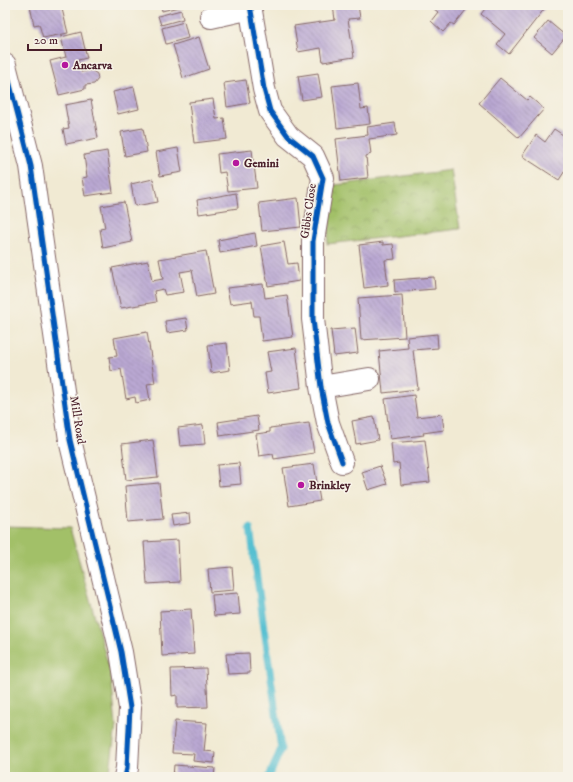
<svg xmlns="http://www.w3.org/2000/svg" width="573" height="782" font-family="'IM FELL DW Pica',serif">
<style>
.park{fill:url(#park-crowns);stroke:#76704a}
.garden{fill:#a2c068;stroke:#76704a}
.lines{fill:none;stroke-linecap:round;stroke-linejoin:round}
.stream{stroke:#56c0d1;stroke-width:7}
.building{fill:url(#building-back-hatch)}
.minor-casing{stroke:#846666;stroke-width:24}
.minor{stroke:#fff;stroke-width:22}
.cycleway-casing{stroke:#f7f3e8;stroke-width:8}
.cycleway{stroke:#0057b8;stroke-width:5}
.poi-dot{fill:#b5179e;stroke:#f7f3e8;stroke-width:1.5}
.labels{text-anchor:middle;stroke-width:3;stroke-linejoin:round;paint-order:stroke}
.poi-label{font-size:12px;font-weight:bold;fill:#4a1f2b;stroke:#f7f3e8;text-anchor:start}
.street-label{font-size:12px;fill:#4a1f2b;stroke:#f7f3e8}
</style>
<defs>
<pattern id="park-crowns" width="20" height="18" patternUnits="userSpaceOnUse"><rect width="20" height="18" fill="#a2c068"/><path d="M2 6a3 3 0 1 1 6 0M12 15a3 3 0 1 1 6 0" fill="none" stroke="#869b56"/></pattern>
<pattern id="building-back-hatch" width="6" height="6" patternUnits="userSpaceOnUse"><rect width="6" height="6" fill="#baa8d3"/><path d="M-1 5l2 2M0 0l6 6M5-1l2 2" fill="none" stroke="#9988ab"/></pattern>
</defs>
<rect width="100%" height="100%" fill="#f7f3e8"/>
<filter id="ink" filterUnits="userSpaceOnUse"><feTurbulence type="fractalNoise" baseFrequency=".025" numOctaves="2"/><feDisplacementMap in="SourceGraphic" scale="8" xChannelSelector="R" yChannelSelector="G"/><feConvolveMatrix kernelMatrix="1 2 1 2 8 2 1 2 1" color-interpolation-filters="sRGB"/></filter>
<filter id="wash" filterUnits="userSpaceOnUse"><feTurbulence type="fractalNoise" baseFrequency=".012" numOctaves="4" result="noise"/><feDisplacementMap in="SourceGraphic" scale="16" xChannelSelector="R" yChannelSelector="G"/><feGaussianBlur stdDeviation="0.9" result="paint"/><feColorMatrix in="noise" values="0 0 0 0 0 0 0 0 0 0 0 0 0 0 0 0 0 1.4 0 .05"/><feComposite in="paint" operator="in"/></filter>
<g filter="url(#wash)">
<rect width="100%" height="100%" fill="#f1ead3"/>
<path class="park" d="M451,170L460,229L327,244L335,185Z"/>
<path class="garden" d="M5,526L70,528L111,675L116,726L109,777H5Z"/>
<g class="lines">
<path class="stream" d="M250,528L281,749L269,777"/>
</g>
<g id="blocks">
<path class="building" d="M35,5H61L68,33L43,38L39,24L34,25L30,6Z
M161,5H183V6L162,11Z
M333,5H358L360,18L348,19L354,57L323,62L321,48L298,52L294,26L335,20Z
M429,5H470L454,25L451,23L443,32L431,21L438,12Z
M488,5H523L526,7L528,5H541L545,8L509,54L497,44L505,34L481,14Z
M181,10L183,19L161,25L158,16Z
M548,21L566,36L552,53L534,38Z
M184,22L188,38L166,44L162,28Z
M81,32L87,58L78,60L81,72L91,70L97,74L98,79L94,84L85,85V89L59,95L50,61L66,57L61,37Z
M199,37L209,69L183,78L173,45Z
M318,73L322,97L302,100L298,76Z
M500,78L527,100L530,97L544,109L519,138L479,103Z
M246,80L250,103L227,107L224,83Z
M358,83L361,109L368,108L370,124L337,128L332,86Z
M134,87L139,109L118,114L113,92Z
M213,99L216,119L224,118L227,139L194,143L189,102Z
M91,100L98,138L66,144L63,129L69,128L65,105Z
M395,123L397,135L369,139L371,154L366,156L368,178L341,181L336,139L368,135L367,127Z
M143,128L147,152L125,156L121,132Z
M554,129L566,137L562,143L568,146V166L559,180L522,156L536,135L545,142Z
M178,148L182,172L160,176L156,152Z
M252,150L257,188L228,191L225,172L219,173L217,154Z
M107,151L113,192L85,196L82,178L87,177L84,155Z
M153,179L158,202L135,206L131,184Z
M236,193L238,208L199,214L197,200Z
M298,198L301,227L262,231L259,203Z
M124,202L132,242L103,248L100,229L105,228L101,206Z
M255,233L257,246L220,253L218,240Z
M284,242L288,264L297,263L299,281L268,286L261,246Z
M383,242V245L393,244L395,259L385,260L388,285L364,288L359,245Z
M206,251L214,294L197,297L192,270L180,272L184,292L165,295L163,289L154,291L156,302L121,308L112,268L148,261L152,281L163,279L159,259Z
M434,277L435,289L395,292L394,280Z
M263,284L265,298L287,295L293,337L262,341L259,316H254L252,301L230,304L227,288Z
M402,295L405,337L361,340L358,298Z
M186,318L188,330L167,333L165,321Z
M355,328L358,353L334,356L331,330Z
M147,332L155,383L147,384L150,400L136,403L135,397L126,399L121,369L111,371L109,357L117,356L114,338Z
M437,334L438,348L413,350L418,389L383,393L379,351L408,348L407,337Z
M227,343L230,370L211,373L208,345Z
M296,348L301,388L268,393L265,373L271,372L267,352Z
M414,395L417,417L442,414L444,430L423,433L424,435L390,439L385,399Z
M257,416L259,430L220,436L218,422Z
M374,417L378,440L356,444L352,421Z
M309,423L314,453L274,459L273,454L259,456L256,434L270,432V428Z
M203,425L205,444L180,446L178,428Z
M153,440L158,477L126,480L122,444Z
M425,440L430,482L401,485L399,463L393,464L391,443Z
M239,463L241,484L219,486L217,465Z
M314,464L320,501L289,506L283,468Z
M380,466L387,484L368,490L362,472Z
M159,483L163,519L128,522L125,486Z
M190,513L191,523L173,526L171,515Z
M178,540L180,582L147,584L144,542Z
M232,567L234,590L210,592L208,569Z
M238,593L240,614L214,616L212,595Z
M191,609L194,654L162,656L160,611Z
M249,653L250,673L228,674L226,654Z
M206,668L208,707L177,708V695L172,696L171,669Z
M175,721L207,723L204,751L215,752L214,763L193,761L194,754L172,753Z
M174,765L215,768L214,777H173Z"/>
</g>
</g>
<g filter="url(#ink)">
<use href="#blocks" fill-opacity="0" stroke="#846666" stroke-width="1"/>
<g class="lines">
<defs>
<path id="minor" d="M250,5L264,89L270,111L288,136L313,156L323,178L313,241V319L321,387L328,423L342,462
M211,17L251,8
M5,65L31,166L70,440L121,652L130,708L127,768L125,777
M321,387L369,379"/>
</defs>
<use href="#minor" class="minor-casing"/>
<use href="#minor" class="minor"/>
<defs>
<path id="cycleway" d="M250,5L264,89L270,111L288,136L313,156L323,178L313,241V319L321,387L328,423L342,462
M5,65L31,166L70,440L121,652L130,708L127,768L125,777"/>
</defs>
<use href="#cycleway" class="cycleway-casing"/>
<use href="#cycleway" class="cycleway"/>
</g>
</g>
<g class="poi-dot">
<circle cx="65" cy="65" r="4"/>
<circle cx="236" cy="163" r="4"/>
<circle cx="301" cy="485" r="4"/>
</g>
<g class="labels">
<g class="poi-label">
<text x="73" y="69">Ancarva</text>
<text x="244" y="167">Gemini</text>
<text x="309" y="489">Brinkley</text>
</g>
<g class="street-label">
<text transform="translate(308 211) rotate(-82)" y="4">Gibbs Close</text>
<text transform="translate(78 420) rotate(81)" y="4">Mill Road</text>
</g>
</g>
<rect width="573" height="782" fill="none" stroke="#f7f3e8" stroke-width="20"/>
<path d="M28 44v6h73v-6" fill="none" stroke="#4a1f2b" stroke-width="2"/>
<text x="34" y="44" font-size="12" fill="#4a1f2b" stroke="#f7f3e8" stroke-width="3" paint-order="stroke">20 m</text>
</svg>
